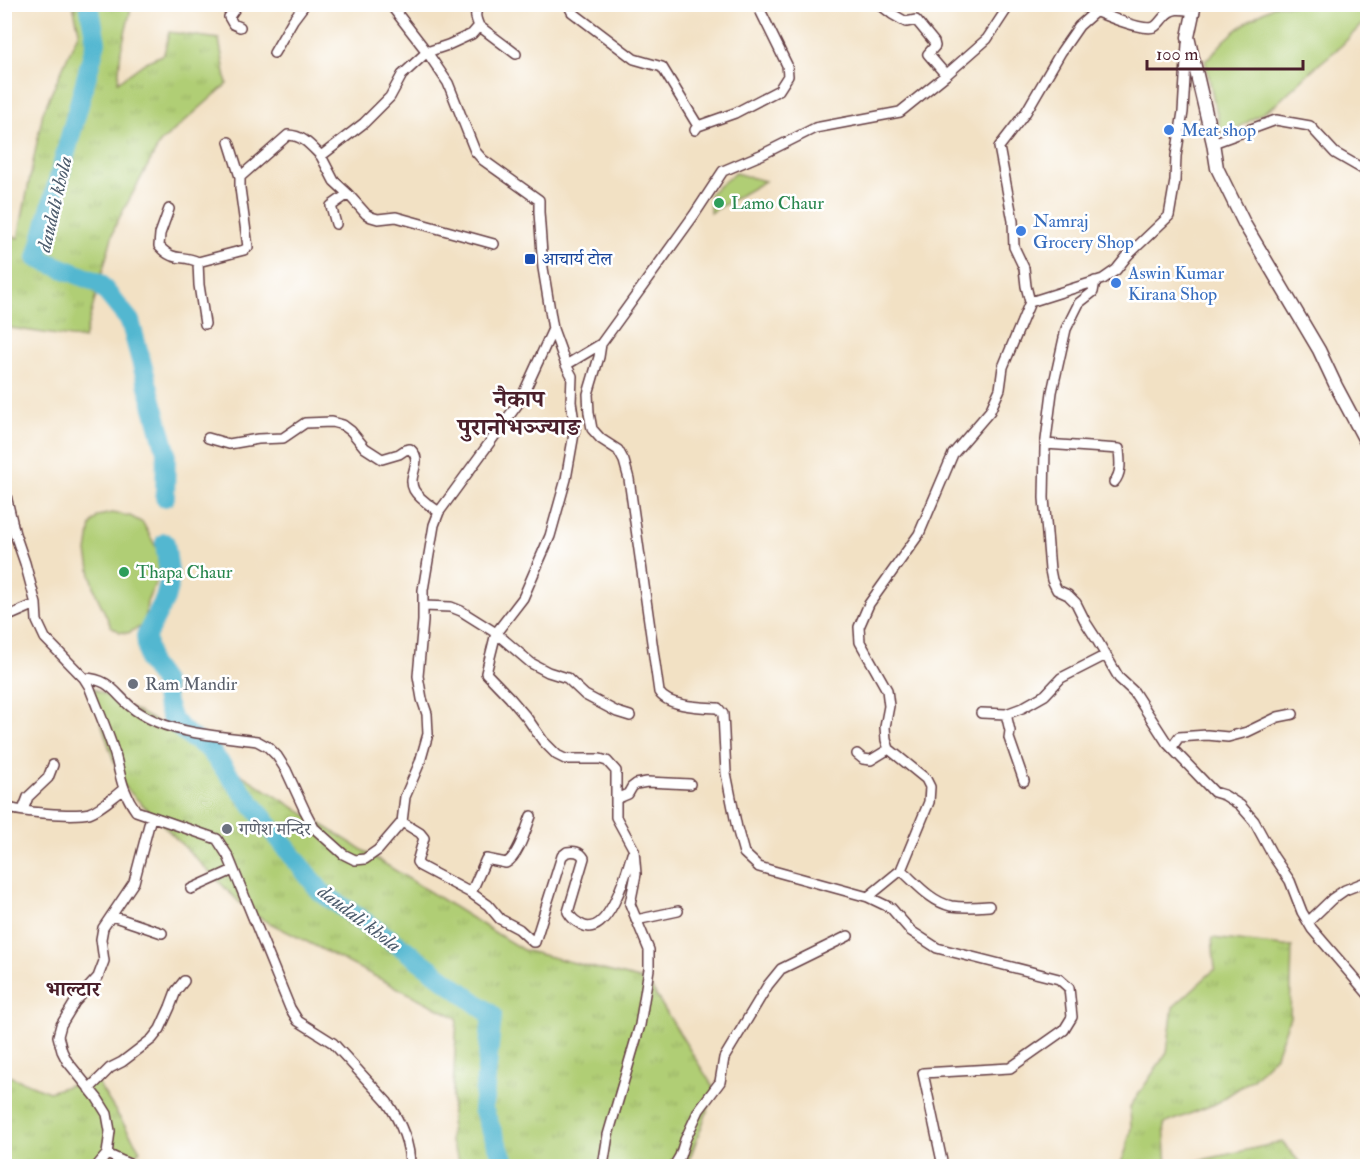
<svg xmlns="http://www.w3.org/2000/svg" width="1372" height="1171" font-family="'IM FELL Double Pica','Noto Serif Devanagari',serif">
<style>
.grass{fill:url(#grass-tufts);stroke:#7d7650;stroke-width:1.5}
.park{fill:#b0ce75;stroke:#7d7650;stroke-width:1.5}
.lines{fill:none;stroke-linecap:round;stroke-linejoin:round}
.river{stroke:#52b7d0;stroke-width:20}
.minor-casing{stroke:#633c42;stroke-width:12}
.tertiary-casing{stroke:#633c42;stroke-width:15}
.minor{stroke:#fff;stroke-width:9}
.tertiary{stroke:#fff;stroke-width:12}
.shop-dot{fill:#3f7fe0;stroke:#fff;stroke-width:2}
.leisure-dot{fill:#2e9e5b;stroke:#fff;stroke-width:2}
.transit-dot{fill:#1a4fb4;stroke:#fff;stroke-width:2}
.worship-dot{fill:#6b7280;stroke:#fff;stroke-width:2}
.labels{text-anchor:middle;stroke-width:5;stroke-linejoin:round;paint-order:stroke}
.shop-label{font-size:18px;fill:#366cbe;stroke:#fff;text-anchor:start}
.leisure-label{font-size:18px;fill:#27864d;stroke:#fff;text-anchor:start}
.transit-label{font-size:18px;fill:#164399;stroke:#fff;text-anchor:start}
.worship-label{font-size:18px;fill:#5b616d;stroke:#fff;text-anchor:start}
.water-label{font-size:20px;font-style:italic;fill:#4d5c6d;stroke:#fff}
.quarter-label{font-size:21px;font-weight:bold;fill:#4a1f2b;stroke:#fff}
.district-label{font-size:24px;font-weight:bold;fill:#4a1f2b;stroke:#fff}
</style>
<defs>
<pattern id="grass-tufts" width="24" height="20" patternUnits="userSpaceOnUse" patternTransform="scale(1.5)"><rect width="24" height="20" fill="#b0ce75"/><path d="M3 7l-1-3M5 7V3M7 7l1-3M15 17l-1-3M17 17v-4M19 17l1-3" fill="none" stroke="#99b065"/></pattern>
</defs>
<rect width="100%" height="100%" fill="#fff"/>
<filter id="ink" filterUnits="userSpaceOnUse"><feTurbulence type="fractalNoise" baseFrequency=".0167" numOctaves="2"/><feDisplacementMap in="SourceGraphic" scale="12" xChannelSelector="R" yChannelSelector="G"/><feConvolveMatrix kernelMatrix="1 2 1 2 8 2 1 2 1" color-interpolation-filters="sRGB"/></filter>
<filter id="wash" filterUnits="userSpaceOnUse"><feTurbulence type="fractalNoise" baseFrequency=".008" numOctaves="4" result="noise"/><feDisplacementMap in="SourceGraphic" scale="24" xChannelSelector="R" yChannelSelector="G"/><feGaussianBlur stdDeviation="1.35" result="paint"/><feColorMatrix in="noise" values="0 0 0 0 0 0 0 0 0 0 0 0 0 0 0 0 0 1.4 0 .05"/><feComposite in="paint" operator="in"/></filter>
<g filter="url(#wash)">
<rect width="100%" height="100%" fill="#f2e1c4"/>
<path class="grass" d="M73,5H132L121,50L118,82L146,62L164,54L169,32L219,39L227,84L160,143L115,226L84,339L4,327L5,235L18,238L43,112L79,31Z
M89,686L157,722L523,950L647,981L715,1090L687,1166H462L450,1141L457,1018L250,913L121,783Z
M1212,938L1292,947L1290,1017L1276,1055L1253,1079L1215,1104L1164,1124L1167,1166H1120L1126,1150L1131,1128L1130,1107L1167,1052L1173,1007L1215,969Z
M4,1074L49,1092L94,1077L140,1150L122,1166H5Z
M1282,1142L1303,1166H1175Z"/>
<path class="park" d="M1276,5H1358L1367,12V19L1341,46L1312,70L1275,105L1235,130L1221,133L1205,60C1213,55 1218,47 1225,40C1240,26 1258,14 1276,5Z
M735,173L765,181L710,213V193Z
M112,513L130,516L143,523L157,549L159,570L157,579L147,602L145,620L142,626L128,633L120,632L111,626L96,594L91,575L87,552L91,525L98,516Z"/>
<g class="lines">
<path class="river" d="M89,4L96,42L37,258L99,283L130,321L166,451L165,497
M165,543L170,579L165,599L146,636L149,662L162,680L164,687L166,703L172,720L190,737L208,748L321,892L404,949L492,1015L483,1109L506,1166"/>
</g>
</g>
<g filter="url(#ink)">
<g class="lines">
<defs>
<path id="minor" d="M238,4L229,17L233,24L240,27
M390,4L427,52L448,83L475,151L483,160L539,200V212L543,268L553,329L566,365L572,376L571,402L575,428L566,479L550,536L523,598L496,633L486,673L510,698L527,718L543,741L557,755L565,759H600L607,761L616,771V817L634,850L636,874L630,904L649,950V969L640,1025L608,1135L603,1166
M568,4L572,12L634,59L662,67L698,126
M879,4L892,14L906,22L916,20L934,42L935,46L928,54L946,75
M1078,4C1092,10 1141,32 1154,27C1158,25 1161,20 1164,17C1172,7 1181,9 1193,11
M479,26L516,54
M274,53L293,20L305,4
M695,130L698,126L735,113L779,90L788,76L787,65L757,4
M229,142L240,177L288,135C304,136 310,145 321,156L364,123L390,97L402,75L427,52L448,45L472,34L479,26C475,17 474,13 480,4
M1213,143L1276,120L1310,126L1335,153L1368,172
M321,156L334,181L348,194L331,206L336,224
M348,194L366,214L371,217L378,219L396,217L494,244
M169,209L160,234L159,246C174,263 182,254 198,262
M1095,281L1093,292L1079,303L1066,329L1052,392L1045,448L1044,498L1050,570L1052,580L1057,590L1068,595L1076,603L1086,623L1097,640L1119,678L1134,692L1167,743L1214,792L1224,795L1240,805L1254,821L1273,856L1290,881L1302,912L1312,929L1368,994
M1030,302L1026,286L1024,268L1014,247L1013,221L999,147L1026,112L1061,52L1079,26L1096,11
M205,324L199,285L198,262L244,250L248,247L240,188V177
M601,344L599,357L588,394L589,413L592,429L601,439L618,450L624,461L629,479L659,692C668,707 702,707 718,708L723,714L726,773L737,828L744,853L759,867L868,897L891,908L911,931L937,948L1059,979L1069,988L1072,1017L1064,1030L1010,1068L923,1073L943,1166
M566,365L601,344L694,215L723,171L763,154L815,128L900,112L946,75L987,39L1010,4
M208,438L229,444L258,439L283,438L305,423L332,422L343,425L351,431L365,448L382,459L399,454L405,450L410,449C425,461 406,475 414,490C419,499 431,506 439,512
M1045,444L1119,449C1120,461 1122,473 1114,482
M4,487L15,534L25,563L36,604L37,621L45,638L84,678L89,686C98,710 109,734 116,758C121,778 123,793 136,811L217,839L228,856L290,1008L298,1021L333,1043L387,1102C400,1121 410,1143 410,1166
M423,606L451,607L461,611L496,633L531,663L548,672L567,678L585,695L617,712L630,716
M4,618L36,604
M84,678C109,679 113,691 130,706C138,713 148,718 157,722C184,734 227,737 257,741L268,747L277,756L286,770L305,811L314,828L343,854L355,860L365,859L378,850L402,822L405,797L420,762L428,734L427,714L422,699L418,676L423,621V590L434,525L439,512L520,401L553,329
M981,713L1006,714L1022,708L1045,695L1061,678L1106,655
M1006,714L1010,731L1009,738L1024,781
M1172,747L1179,737L1207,735L1228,737L1247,732L1278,717L1293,714
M857,754L863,759L871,760L889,749
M616,799L628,794L632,787L636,784L647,782L690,784
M4,807C21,812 73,817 89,813C101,809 113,797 124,789
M23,810L28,797L48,778L53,765
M402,822L420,833L424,838L417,862L420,866L471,893L488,905L500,919L519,929L533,942H535L562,856L567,852C574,851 580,851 584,858L568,912C572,919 575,921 582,925C608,939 627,871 632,854
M901,870C915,882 931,902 951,906C964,908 977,907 989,906
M191,889L233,870
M471,893L486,859L506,863C518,857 526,829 531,816
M868,897L901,870L929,802L930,787L926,779L889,749L886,740L885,727L889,706L887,690L860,642L859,627L869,604L919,534L953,454L990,411L1000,389L1003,367L1030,302L1103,279L1116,270L1128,255L1169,216L1175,181L1176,156L1183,112L1187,44
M112,916L162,933
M636,920L678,911
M1308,922L1332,899L1345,890L1368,881
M89,1089L110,1068L122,1062L152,1039L160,1029L170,1007L176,991L184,981
M107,1154L133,1166
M97,1166L107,1154L110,1131L107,1114L97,1098L67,1061L62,1051L58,1036L61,1025L75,1002L98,977L104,961L101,939L103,928L134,882L151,817
M674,1166L680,1156L685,1140L699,1110L720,1082L724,1058L768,985L781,969L848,936"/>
<path id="tertiary" d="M1195,4L1188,37L1213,143L1217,168L1245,225L1319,350L1336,386L1368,446"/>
</defs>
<use href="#minor" class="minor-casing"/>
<use href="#tertiary" class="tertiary-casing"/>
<use href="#minor" class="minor"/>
<use href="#tertiary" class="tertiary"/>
</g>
</g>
<g class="shop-dot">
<circle cx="1169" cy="130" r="6"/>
<circle cx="1021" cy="231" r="6"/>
<circle cx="1116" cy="283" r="6"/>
</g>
<g class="leisure-dot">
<circle cx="719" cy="203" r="6"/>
<circle cx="124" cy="572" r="6"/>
</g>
<rect class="transit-dot" x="524" y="253" width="12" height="12" rx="3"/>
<g class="worship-dot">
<circle cx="133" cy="684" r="6"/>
<circle cx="227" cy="829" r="6"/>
</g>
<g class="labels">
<g class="shop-label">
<text x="1181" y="136">Meat shop</text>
<text x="1033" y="227">Namraj<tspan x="1033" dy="21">Grocery Shop</tspan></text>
<text x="1128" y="279">Aswin Kumar<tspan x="1128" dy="21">Kirana Shop</tspan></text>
</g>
<g class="leisure-label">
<text x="731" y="209">Lamo Chaur</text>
<text x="136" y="578">Thapa Chaur</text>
</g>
<g class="transit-label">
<text x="542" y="265">आचार्य टोल</text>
</g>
<g class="worship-label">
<text x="145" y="690">Ram Mandir</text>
<text x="239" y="835">गणेश मन्दिर</text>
</g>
<g class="water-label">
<text transform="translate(54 204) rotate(-77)" y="7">daudali khola</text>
<text transform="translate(360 918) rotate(37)" y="7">daudali khola</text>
</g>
<g class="quarter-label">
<text x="73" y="996">भाल्टार</text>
</g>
<g class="district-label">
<text x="519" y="407">नैकाप<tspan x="519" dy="28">पुरानोभञ्ज्याङ</tspan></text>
</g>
</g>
<rect width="1372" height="1171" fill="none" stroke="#fff" stroke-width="24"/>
<path d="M1147 60v9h156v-9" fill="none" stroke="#4a1f2b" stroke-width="3"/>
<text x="1156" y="60" font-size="18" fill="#4a1f2b" stroke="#ffffff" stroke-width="4.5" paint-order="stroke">100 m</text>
</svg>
